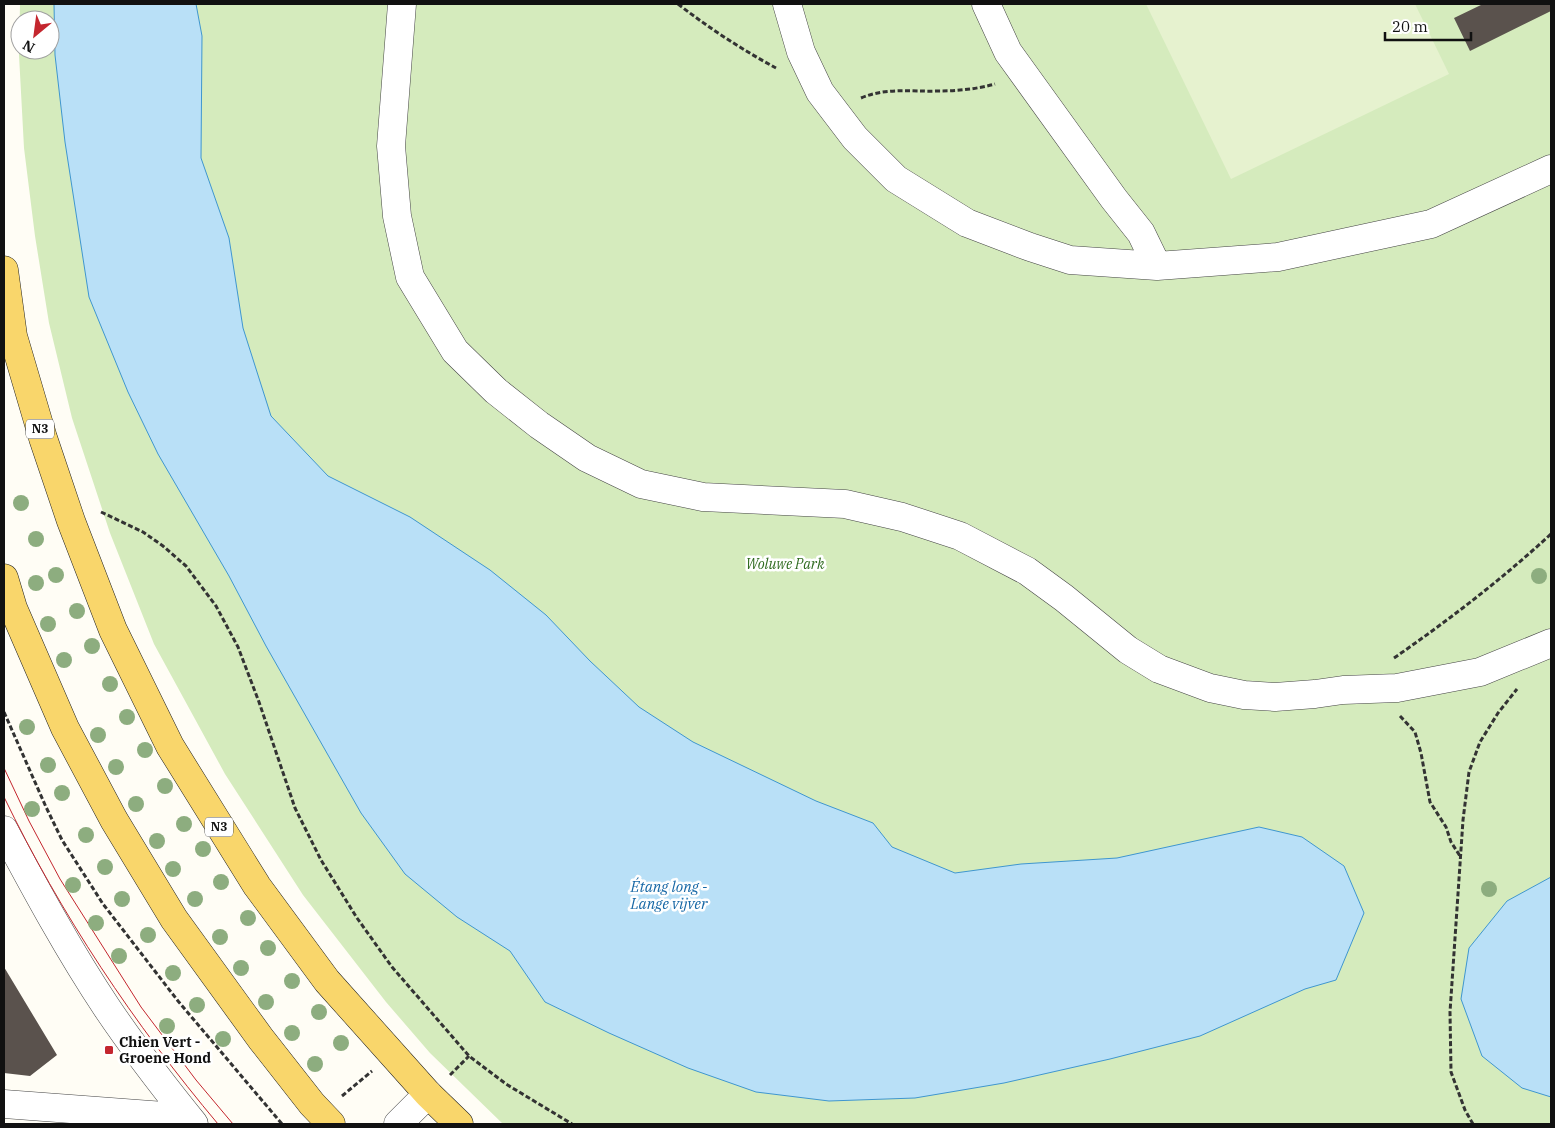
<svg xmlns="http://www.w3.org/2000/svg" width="1555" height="1128" font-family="'IBM Plex Serif',serif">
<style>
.green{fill:#d5ebbd;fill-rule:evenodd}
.pitch{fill:#e6f2cf}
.water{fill:#b9e0f7;stroke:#3f96cf}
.building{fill:#5a524d}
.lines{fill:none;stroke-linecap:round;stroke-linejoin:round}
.street-casing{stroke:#444;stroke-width:29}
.primary-casing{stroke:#222;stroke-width:29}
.path{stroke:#333;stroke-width:3;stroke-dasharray:5 2.5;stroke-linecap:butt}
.street{stroke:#fff;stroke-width:28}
.primary{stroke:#f9d66b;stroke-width:28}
.tram{stroke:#c4262e;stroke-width:1}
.tree{fill:#8dad7f}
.poi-dot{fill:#c4262e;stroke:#fff;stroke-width:2}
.labels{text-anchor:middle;stroke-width:5;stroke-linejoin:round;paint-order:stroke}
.shield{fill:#fff;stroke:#585858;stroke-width:1}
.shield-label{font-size:12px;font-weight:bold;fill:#111}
.park-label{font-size:14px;font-style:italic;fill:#2f6b1f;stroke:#fff}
.poi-label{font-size:14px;font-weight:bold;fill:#111;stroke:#fff;text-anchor:start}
.water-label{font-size:15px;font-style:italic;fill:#1768a6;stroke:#fff}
</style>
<rect width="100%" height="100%" fill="#fffdf5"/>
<path class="green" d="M20,4H1551V1124H503L430,1053L386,1002L303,895L225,774L154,644L110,533L72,418L49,323L35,236L24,148L19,55ZM20,20H50V50H20Z"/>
<path class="pitch" d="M1146,4H1415L1449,74L1231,179Z"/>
<path class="water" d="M54,4H196L202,36L201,158L229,238L243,328L271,416L328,476L410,517L490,570L546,615L590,661L639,707L693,742L816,801L873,823L892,847L955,873L1021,864L1117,858L1259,827L1302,837L1344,866L1364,913L1336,980L1305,989L1200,1036L1110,1059L1004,1083L915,1098L829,1101L756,1092L688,1068L609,1033L545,1002L510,951L457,917L405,874L361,813L266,646L229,576L158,454L128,392L89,297L65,142L55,55Z
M1551,877V1097L1522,1088L1482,1056L1461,999L1469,948L1507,901Z"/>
<path class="building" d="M1483,4H1551V11L1470,51L1454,18Z
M4,967L57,1055L30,1076L4,1073Z"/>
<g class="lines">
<defs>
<path id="street" d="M402,4L391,146L397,216L410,277L455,351L496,391L539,425L587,458L641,484L703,497L845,504L902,517L960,536L1027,571L1064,598L1128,650L1159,669L1210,688L1244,695L1275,697L1315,694L1343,690L1397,688L1480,672L1551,643
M787,4L801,52L820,92L855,138L896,179L967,223L1030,247L1070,260L1157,266
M986,4L1008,52L1114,199L1141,233L1157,266L1278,257L1431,224L1551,169
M4,830C36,890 69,951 107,1008C134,1048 164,1087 194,1124
M4,1104L164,1116L178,1105
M398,1124L428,1094"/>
<path id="primary" d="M4,270L13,336L43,438L71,521L113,630L170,746L257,886L327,981L428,1094L459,1124
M4,578L13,608L65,728L114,820L174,919L261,1039L312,1104L331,1124"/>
</defs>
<use href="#street" class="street-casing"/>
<use href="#primary" class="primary-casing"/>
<path class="path" d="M678,4C709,28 741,49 776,68
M861,98C888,87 910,92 938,91C957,91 977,89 995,84
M101,512L143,532L163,546L186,566L216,606L238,647L259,702L295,808L321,860L357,918L392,967L469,1056L506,1084L572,1124
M1394,658C1449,620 1502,579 1551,534
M4,712L46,807L62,840L103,904L178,1001L282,1124
M1400,716L1415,732L1421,753L1430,802L1446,827L1451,842L1460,856
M450,1075L469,1056
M342,1096L372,1071
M1473,1124L1465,1110L1451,1072L1450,1012L1463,820L1469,772L1480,742L1498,713L1517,689"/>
<use href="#street" class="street"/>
<use href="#primary" class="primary"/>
<path class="tram" d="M4,768L29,821L60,879L141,1007L196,1080L233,1124
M4,797C61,915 134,1024 218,1124"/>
</g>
<g class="tree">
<circle cx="21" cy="503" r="8"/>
<circle cx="36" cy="539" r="8"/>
<circle cx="56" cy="575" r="8"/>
<circle cx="1539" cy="576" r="8"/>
<circle cx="36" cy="583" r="8"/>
<circle cx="77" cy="611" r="8"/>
<circle cx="48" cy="624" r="8"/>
<circle cx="92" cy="646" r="8"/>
<circle cx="64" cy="660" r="8"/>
<circle cx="110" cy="684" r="8"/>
<circle cx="127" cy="717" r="8"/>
<circle cx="27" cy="727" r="8"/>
<circle cx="98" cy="735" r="8"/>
<circle cx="145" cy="750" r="8"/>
<circle cx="48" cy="765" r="8"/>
<circle cx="116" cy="767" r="8"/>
<circle cx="165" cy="786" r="8"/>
<circle cx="62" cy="793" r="8"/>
<circle cx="136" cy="804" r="8"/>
<circle cx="32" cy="809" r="8"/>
<circle cx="184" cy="824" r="8"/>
<circle cx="86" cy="835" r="8"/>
<circle cx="157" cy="841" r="8"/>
<circle cx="203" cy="849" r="8"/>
<circle cx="105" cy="867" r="8"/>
<circle cx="173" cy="869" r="8"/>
<circle cx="221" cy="882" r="8"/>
<circle cx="73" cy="885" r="8"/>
<circle cx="1489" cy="889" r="8"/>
<circle cx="122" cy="899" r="8"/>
<circle cx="195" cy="899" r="8"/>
<circle cx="248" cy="918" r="8"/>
<circle cx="96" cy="923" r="8"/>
<circle cx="148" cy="935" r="8"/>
<circle cx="220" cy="937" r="8"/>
<circle cx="268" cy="948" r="8"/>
<circle cx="119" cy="956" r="8"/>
<circle cx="241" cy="968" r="8"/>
<circle cx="173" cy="973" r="8"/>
<circle cx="292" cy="981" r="8"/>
<circle cx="266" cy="1002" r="8"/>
<circle cx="197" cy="1005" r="8"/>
<circle cx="319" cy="1012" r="8"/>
<circle cx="167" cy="1026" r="8"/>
<circle cx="292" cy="1033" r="8"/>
<circle cx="223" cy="1039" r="8"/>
<circle cx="341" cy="1043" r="8"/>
<circle cx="315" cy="1064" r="8"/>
</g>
<rect class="poi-dot" x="104" y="1045" width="10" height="10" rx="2.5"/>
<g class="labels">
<g class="shield">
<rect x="26" y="419.5" width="28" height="19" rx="4"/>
<rect x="205" y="817.5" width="28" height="19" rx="4"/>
</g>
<g class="shield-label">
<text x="40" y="433">N3</text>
<text x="219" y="831">N3</text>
</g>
<g class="park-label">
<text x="785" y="569">Woluwe Park</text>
</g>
<g class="poi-label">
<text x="119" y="1047">Chien Vert -<tspan x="119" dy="16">Groene Hond</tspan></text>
</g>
<g class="water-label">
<text x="669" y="892">Étang long -<tspan x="669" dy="17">Lange vijver</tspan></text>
</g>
</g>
<rect width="1555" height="1128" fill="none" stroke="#111111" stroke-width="10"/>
<g transform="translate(35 35) rotate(209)"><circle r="24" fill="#ffffff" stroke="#a0a0a0"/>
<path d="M0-4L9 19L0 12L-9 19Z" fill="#c4262e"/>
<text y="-8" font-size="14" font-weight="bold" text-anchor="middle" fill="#111111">N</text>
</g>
<path d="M1385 32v8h86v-8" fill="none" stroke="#111111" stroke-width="2.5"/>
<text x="1392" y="32" font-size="15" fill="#111111" stroke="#ffffff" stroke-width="4" paint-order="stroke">20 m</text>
</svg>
